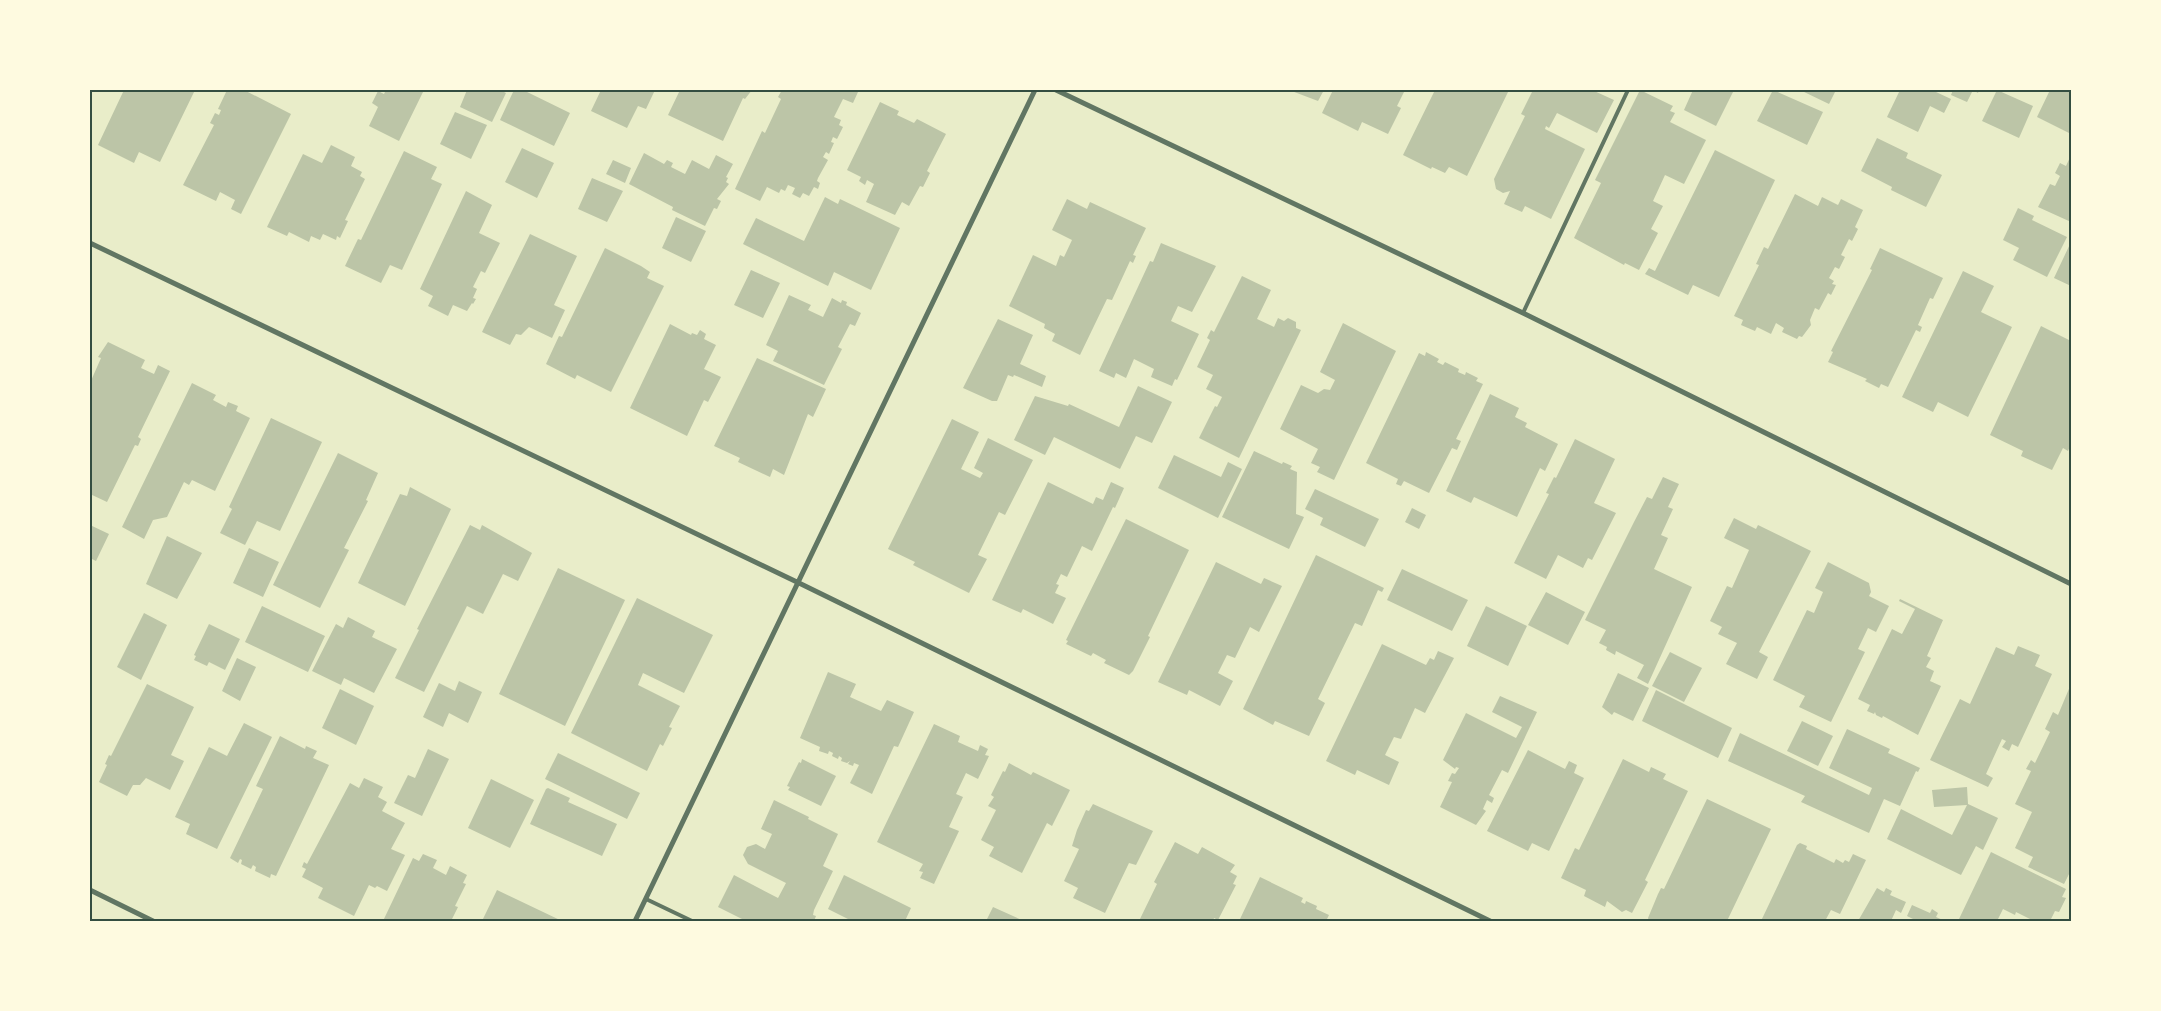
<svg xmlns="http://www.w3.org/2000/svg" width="2161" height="1011" font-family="Manrope,sans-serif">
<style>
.building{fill:#bcc5a7}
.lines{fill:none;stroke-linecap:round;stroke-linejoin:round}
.service{stroke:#617663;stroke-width:4}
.minor{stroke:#617663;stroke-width:5}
.neatline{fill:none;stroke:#344e41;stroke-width:2}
</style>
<rect width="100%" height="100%" fill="#e9edc9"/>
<path class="building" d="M124,90H195L160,162L139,152L134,163L98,145Z
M227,90H244L291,114L241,214L231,209L235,200L220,192L216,201L183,185L214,125L210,123L215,113L219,115L221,110L218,109Z
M386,90H419L423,92L399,141L369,126L378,107L372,103L378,91L384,94Z
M467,90H500L506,93L492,122L460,107Z
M514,90H523L570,113L554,146L500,120Z
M601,90H655L646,109L638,106L627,128L591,111Z
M680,90H752L745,99L743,98L723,141L668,115Z
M782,90H854L858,92L853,103L843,99L834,117L841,120L839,125L843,127L837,139L833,137L831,142L834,143L829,154L826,152L823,157L828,160L818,178L817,181L820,183L818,189L814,187L809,196L803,193L800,198L792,194L795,188L788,185L785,191L781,189L779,193L767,187L760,201L735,189L762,131L765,133L781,99L778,97Z
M1289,90H1324L1318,101Z
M1333,90H1405L1397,106L1401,108L1388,134L1362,122L1358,131L1322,113Z
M1435,90H1509L1467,176L1449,167L1445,173L1432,167L1431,169L1403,155Z
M1533,90H1592L1614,100L1597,133L1557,113L1549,128L1546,126L1545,129L1585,149L1551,219L1525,206L1522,212L1504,204L1510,191L1503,193L1496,189L1494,179L1525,116L1521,114Z
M1640,90L1673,106L1670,111L1675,113L1670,122L1706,140L1684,184L1665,175L1653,201L1663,206L1651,229L1658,233L1639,270L1625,263L1624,265L1574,238L1601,183L1595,180Z
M1693,90H1734L1716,126L1684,110Z
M1773,90L1823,112L1807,145L1757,121Z
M1800,90H1836L1829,104Z
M1900,90H1937L1936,92L1951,99L1944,113L1930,106L1918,132L1887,117Z
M1953,90H1979L1978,93L1973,90L1967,102L1951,95Z
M1997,90L2033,106L2019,138L1982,121Z
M2050,90H2071V134L2037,117Z
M880,102L899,111L897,115L914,123L917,119L946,134L927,171L930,173L923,187L920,186L909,206L902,202L895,215L866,202L874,184L867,180L865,185L859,181L861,177L847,170Z
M455,112L487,125L471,159L440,144Z
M1877,138L1908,153L1906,158L1942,175L1926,207L1891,190L1892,187L1861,171Z
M331,145L355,157L351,166L362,172L360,176L365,179L345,220L348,221L340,238L337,236L336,240L323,234L320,240L311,236L309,242L289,232L287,236L267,227L303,154L322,163Z
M522,148L554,163L537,198L505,182Z
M1715,150L1775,180L1719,297L1693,285L1688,295L1645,274L1649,268L1655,271Z
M404,151L437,167L431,179L442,184L402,270L390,265L381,283L345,266L358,239L361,240Z
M644,153L664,164L667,160L673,163L671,167L685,174L692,160L709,169L716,155L733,164L726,177L728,178L726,182L729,184L717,199L721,201L717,209L714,208L705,226L672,210L673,207L629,184Z
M2071,155V222L2038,207L2050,184L2055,186L2060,176L2055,173L2060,163L2066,166Z
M613,160L631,168L625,183L606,174Z
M592,178L623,191L607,222L578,209Z
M466,191L492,205L479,233L500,243L485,273L481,271L473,287L477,289L473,298L476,299L473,304L472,303L467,311L453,305L448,316L428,306L433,296L420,289Z
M1795,194L1818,206L1822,197L1838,205L1841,199L1863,210L1855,227L1858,229L1852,241L1849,239L1841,255L1845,257L1839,269L1835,267L1829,278L1834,281L1832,284L1836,285L1831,295L1828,293L1819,310L1815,308L1810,320L1811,325L1802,337L1799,336L1797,339L1782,332L1784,328L1776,323L1771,334L1757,327L1755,331L1741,325L1743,320L1734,316L1759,265L1756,264L1764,247L1768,249Z
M825,197L838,204L840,199L900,228L871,290L834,272L828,286L743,244L756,218L804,241Z
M1067,199L1087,209L1090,202L1146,228L1133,255L1136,256L1133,263L1130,261L1112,300L1107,299L1080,355L1052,341L1055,334L1044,328L1045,324L1009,306L1033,255L1056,266L1060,255L1064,257L1072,240L1052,230Z
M2018,208L2034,216L2032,220L2067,237L2047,277L2013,260L2019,248L2003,240Z
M676,217L706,231L691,262L662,248Z
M530,234L577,256L554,305L565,310L552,338L529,327L521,335L516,334L510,345L482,332Z
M2071,242V286L2054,278Z
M1161,243L1216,266L1192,312L1178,306L1171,321L1199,334L1177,380L1175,379L1172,386L1151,377L1154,369L1134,359L1126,378L1116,373L1114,378L1099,371L1150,261L1153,262Z
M605,248L641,266L650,272L647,278L664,286L611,392L577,375L575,379L546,364L559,336L562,337Z
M1880,248L1943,278L1933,299L1930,298L1918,325L1922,327L1920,332L1916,330L1888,387L1881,384L1879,388L1865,381L1867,379L1828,362L1833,352L1831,351L1872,270L1870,269Z
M751,270L780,283L763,318L734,305Z
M1963,271L1994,286L1981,312L2012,327L1968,417L1938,402L1933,412L1902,397Z
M1242,276L1271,290L1257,319L1274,327L1278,318L1284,321L1288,318L1296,322V328L1301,330L1239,458L1199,438L1215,406L1217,407L1222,397L1206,389L1213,375L1197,367L1210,340L1207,338L1211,330L1214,332Z
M789,295L811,305L808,310L823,317L832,298L841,303L842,300L847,302L846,305L861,313L855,326L850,324L838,347L842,349L824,385L773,361L778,351L766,345Z
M998,319L1033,335L1020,364L1046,376L1042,387L1014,375L1013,377L1008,375L997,401H992L963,388Z
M1343,323L1396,351L1334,480L1317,472L1320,467L1311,463L1318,449L1280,429L1301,385L1318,393L1324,389L1330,390L1335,380L1320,372Z
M670,324L691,335L692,333L697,335L700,330L706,334L704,339L716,345L704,369L721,377L708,402L704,400L687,436L630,408Z
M2041,326L2071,341V444L2068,451L2063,448L2052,470L2021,456L2023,451L1990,435Z
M108,342L145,360L141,368L154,374L158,365L170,371L138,437L141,439L138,446L135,445L107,502L90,494V383L101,358L98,357Z
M1426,352L1439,359L1437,362L1443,365L1445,362L1459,369L1458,372L1465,375L1466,372L1478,378L1476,381L1483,384L1456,439L1461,441L1457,450L1452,448L1429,493L1404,481L1401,486L1396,484L1398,479L1366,463L1419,353L1425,356Z
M757,358L826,389L813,417L808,414L784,475L773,469L770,477L738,462L740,458L714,446Z
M192,383L216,395L213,400L226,407L228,402L238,406L236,411L250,418L215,491L192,480L189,485L184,482L167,517L153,520L144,539L122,527Z
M1138,386L1172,402L1152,443L1136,436L1120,469L1054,437L1045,455L1014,440L1035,396L1068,406L1069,404L1119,427Z
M1490,394L1519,408L1515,417L1527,423L1525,427L1558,444L1545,471L1540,468L1517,517L1474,497L1471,503L1446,491Z
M271,418L322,442L280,531L257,521L245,545L220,533L232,509L229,507Z
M952,419L979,432L961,469L980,478L983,473L974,468L988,438L1033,460L1005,515L999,512L978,555L987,559L969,593L913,565L915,562L888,549Z
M1575,439L1615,459L1594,503L1616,513L1592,560L1588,558L1583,568L1558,555L1546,579L1514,563L1549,494L1546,493L1554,477L1556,478Z
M1254,451L1282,464L1283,462L1292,466L1290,469L1297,472L1296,514L1304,517L1289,549L1222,517Z
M338,453L378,473L366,500L368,501L344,548L349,550L320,608L273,585Z
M1174,455L1221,477L1228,462L1242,469L1218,518L1158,488Z
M1663,477L1679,484L1668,507L1673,509L1661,535L1668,538L1654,569L1692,587L1648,684L1637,678L1644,665L1616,651L1615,655L1606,650L1607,647L1599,643L1606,630L1585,620L1634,522L1647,497L1652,499Z
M1048,482L1093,504L1096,497L1103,500L1111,482L1124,488L1115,508L1113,507L1092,551L1082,546L1067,577L1061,574L1056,584L1059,585L1055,593L1066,598L1053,624L1023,609L1021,613L992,600Z
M410,487L451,509L405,606L358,583L400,494L407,496Z
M1315,489L1379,519L1365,547L1320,525L1323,518L1305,509Z
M1412,508L1426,515L1419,529L1405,522Z
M1734,518L1756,529L1758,525L1811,551L1759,652L1768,657L1757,679L1726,664L1737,643L1718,634L1722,627L1710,621L1727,586L1732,588L1749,550L1724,538Z
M1126,519L1189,550L1148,636L1150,637L1133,671L1129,675L1104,663L1106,660L1093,653L1091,656L1066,644L1068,641L1066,640Z
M90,525L109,534L96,561L90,558Z
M470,525L480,530L482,525L532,553L518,581L503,574L483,614L467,606L424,692L395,678L419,630L417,629Z
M167,536L202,553L177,599L146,584Z
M249,548L279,562L263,597L233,583Z
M1316,555L1384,588L1382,592L1378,590L1362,626L1355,623L1318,699L1325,703L1309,736L1275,721L1273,725L1243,709Z
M1216,562L1261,584L1264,578L1282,586L1259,632L1250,627L1235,658L1227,655L1218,673L1233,681L1220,706L1189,690L1187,695L1158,682Z
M1828,562L1869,583L1871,592L1869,596L1889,606L1876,632L1868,628L1858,649L1865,652L1831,722L1799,707L1805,696L1773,680L1807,610L1814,613L1823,592L1815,588Z
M558,568L625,600L565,726L499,694Z
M1402,569L1468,600L1452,631L1387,600Z
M1546,592L1585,612L1568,645L1528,625Z
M637,598L713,635L684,693L643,673L638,685L680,706L669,727L672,728L663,746L660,744L647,771L571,733Z
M1900,599L1943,620L1927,656L1931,658L1926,667L1934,671L1930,681L1941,686L1918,735L1883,716L1882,718L1876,715L1875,712L1874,714L1867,711L1870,705L1858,699L1892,629L1902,634L1915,609L1899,601Z
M262,606L325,636L308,672L245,642Z
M1486,606L1527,626L1508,666L1467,646Z
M144,613L167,625L141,680L117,667Z
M348,617L375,631L372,637L397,649L374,693L344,678L341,685L312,671L336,624L343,628Z
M209,624L240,639L225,670L209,662L207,666L194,660L196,656L194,655Z
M1382,644L1426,665L1430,658L1434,660L1438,651L1454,658L1425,713L1415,708L1401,739L1394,737L1385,755L1399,762L1389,785L1357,770L1355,775L1326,761Z
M2018,646L2040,655L2035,666L2052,674L2018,747L2012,744L2009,751L2002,747L2006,741L2002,739L1986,774L1993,778L1988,787L1930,760L1960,699L1970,704L1996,647L2014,655Z
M1670,652L1702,668L1684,702L1652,686Z
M237,658L256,667L240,701L222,691Z
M828,672L856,684L850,697L881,711L887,700L914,712L898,747L894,746L872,794L850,783L859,765L854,763L853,766L848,764L850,761L847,763L841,761L842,758L839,756L838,759L832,756L833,753L829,751L828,754L819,751L820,747L800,738Z
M1618,673L1649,688L1633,721L1614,712L1612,715L1602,707Z
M459,681L482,692L468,723L449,713L443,727L423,717L439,683L455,691Z
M147,684L194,707L171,755L184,761L170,790L146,778L140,785H133L127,796L99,782L107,765L105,764L109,755L111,756Z
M2071,684V870L2064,884L2028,867L2033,857L2015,848L2032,812L2015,804L2031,771L2026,769L2031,760L2035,763L2050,732L2045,729L2053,712L2058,715Z
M340,689L374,706L356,745L322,728Z
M1656,690L1732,728L1718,758L1642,721Z
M1500,696L1537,712L1508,773L1502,770L1489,795L1494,798L1492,803L1487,800L1483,809L1486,811L1476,825L1440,807L1452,782L1448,781L1452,773L1455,774L1459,768L1456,767L1455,769L1443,760L1466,713L1516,738L1522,727L1492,712Z
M1802,721L1833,736L1818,766L1787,751Z
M244,723L272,737L217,849L186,834L190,824L175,817L209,747L227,756Z
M934,724L960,736L958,742L978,751L980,745L988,749L985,755L989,756L978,779L966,773L956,794L963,797L949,827L959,831L934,884L920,878L923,872L919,871L923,864L877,842Z
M1847,729L1890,749L1888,753L1920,768L1918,772L1916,771L1900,806L1884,799L1869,833L1801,802L1805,796L1728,761L1740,733L1869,795L1872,788L1829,768Z
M280,736L305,749L306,746L317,751L313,758L329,765L276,876L271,874L270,878L255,871L256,867L253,865L251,869L241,864L242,860L240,859L238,863L230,858L263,789L256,786Z
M428,749L449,759L422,816L394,803L408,775L415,778Z
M1528,750L1565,769L1569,761L1577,765L1574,773L1584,778L1549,851L1532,843L1528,851L1487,831Z
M558,753L640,793L627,819L545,779Z
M802,759L836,776L821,806L788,790L790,787L787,786L799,762L801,763Z
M1623,759L1649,772L1651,767L1666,774L1663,779L1688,791L1645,880L1648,882L1632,913L1626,910L1622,912L1607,901L1605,907L1584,896L1586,890L1561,878L1575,848L1579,850Z
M1009,763L1031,775L1033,772L1070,790L1052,826L1047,823L1022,873L989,856L994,847L981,840L996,810L988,806L994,797L991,795L1003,771L1005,772Z
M364,778L383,787L378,797L387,802L382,811L405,823L391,849L405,855L387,891L377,886L375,888L369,885L354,916L318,898L323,888L302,877L306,869L302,867L304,862L307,864L350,783L359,788Z
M491,779L534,800L510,848L468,828Z
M1967,787L1968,804L1998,818L1983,850L1976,846L1961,875L1887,839L1901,809L1952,835L1967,805L1934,807L1932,790Z
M548,788L570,798L568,802L617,824L602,856L530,824L546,789Z
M1707,799L1771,829L1727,921H1649L1648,918L1658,894L1661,888L1664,889Z
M774,800L809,817L808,819L838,834L823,866L833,871L814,910L813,915L816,916L814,921H746L718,907L734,875L778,898L786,883L748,864L743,855L747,847L756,844L765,849L772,834L761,829Z
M1093,804L1153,831L1136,865L1129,863L1105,913L1073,898L1078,888L1064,881L1079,849L1072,846L1077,830L1086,810L1089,811Z
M1175,842L1198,854L1202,847L1235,865L1230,872L1237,876L1233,884L1236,885L1218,920L1214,918L1213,921H1139L1157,884L1154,882Z
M1800,843L1807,846L1806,849L1834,863L1836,859L1843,863L1845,860L1849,862L1853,854L1866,860L1840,914L1831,910L1825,921H1761L1797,845Z
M1991,852L2066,889L2062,897L2066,898L2059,912L2055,911L2050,921H2034L2016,912L2015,915L2003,909L1997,921H1963L1959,919Z
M423,854L437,860L433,868L446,875L450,866L467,875L463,883L466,884L455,906L458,907L451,921H383L413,858L419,861Z
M844,875L911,908L905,921H852L828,909Z
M1260,877L1303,898L1301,902L1305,904L1306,901L1317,906L1316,909L1329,915L1326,921H1242L1240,919Z
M1877,888L1884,892L1886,888L1892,891L1890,895L1906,902L1901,913L1896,910L1891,921H1858Z
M497,890L562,921H482Z
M1912,905L1930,913L1932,909L1938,913L1936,917L1945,921H1912L1913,919L1907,916Z
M993,907L1024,921H986Z"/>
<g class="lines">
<path class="service" d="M1523,313L1628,90
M646,899L692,921"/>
<path class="minor" d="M1056,90L1523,313L2071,584
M90,243L799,583L1490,921
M90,890L153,921
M635,921L1035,90"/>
</g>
<rect width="2161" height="1011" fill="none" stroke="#fefae0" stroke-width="182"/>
<rect x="91" y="91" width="1979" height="829" class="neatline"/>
</svg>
